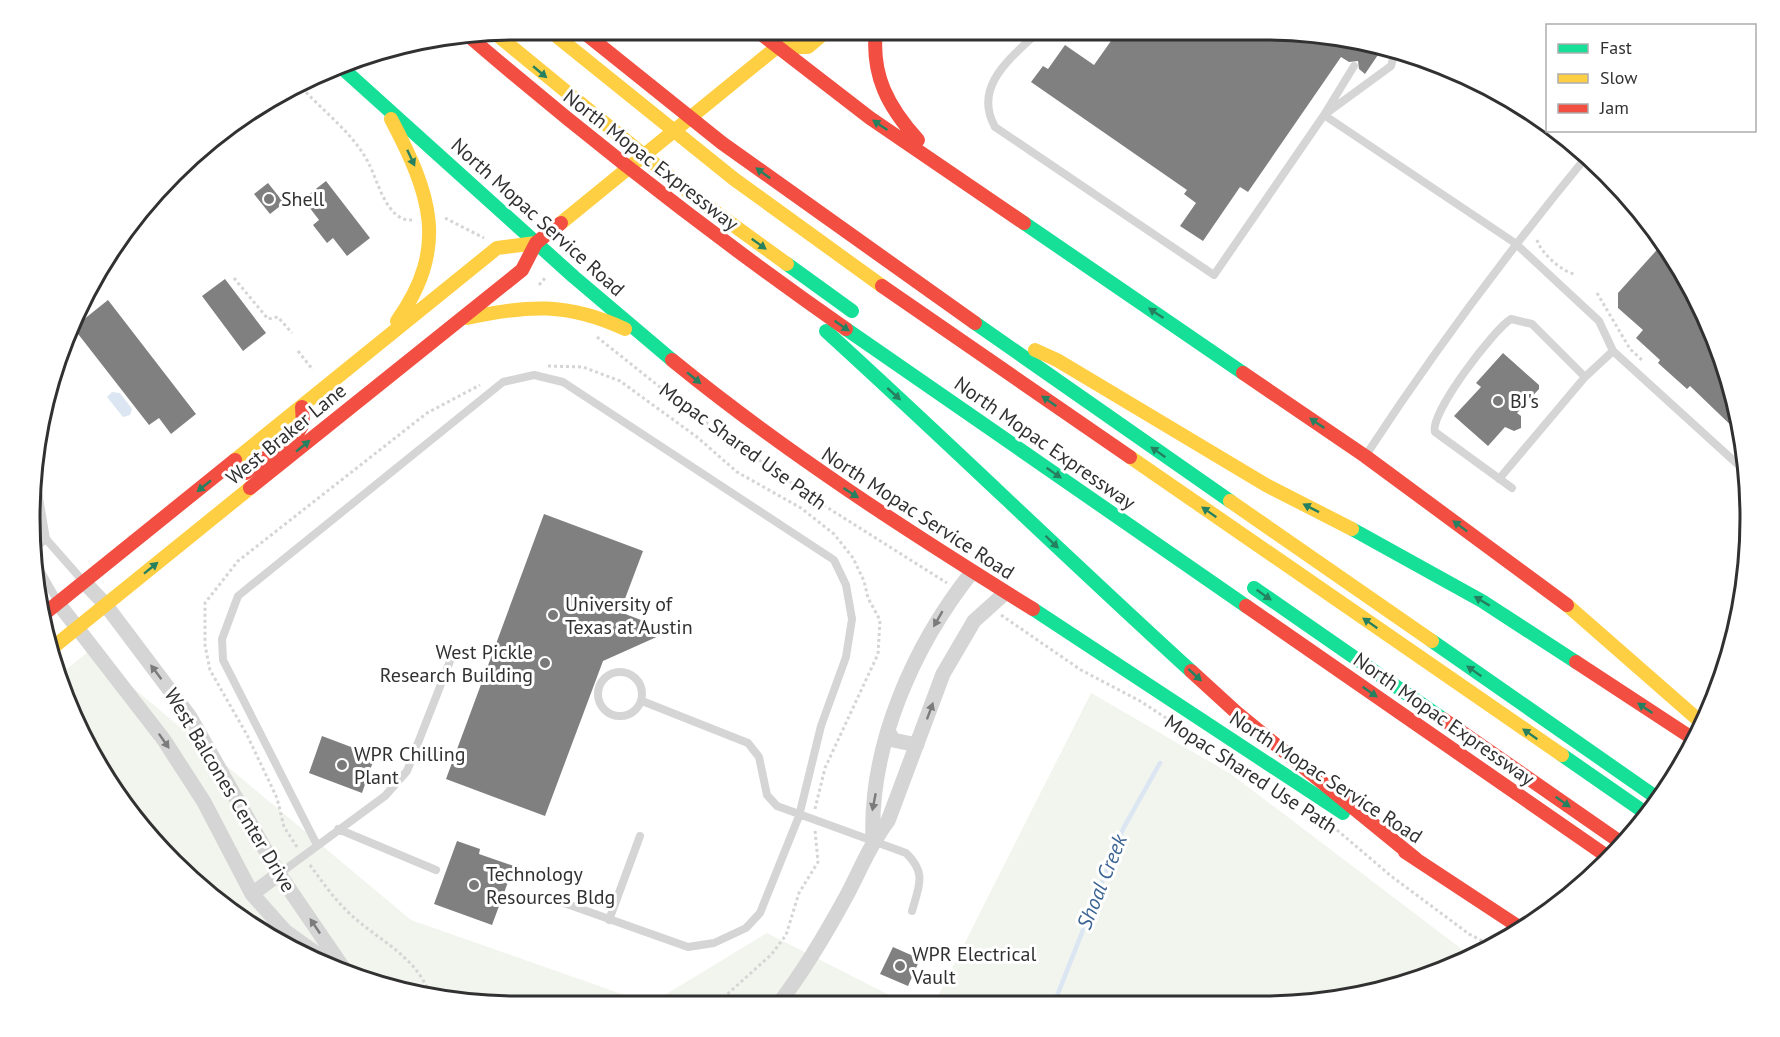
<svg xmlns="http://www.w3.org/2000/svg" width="1780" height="1037" font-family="'PT Sans',sans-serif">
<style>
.green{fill:#f1f5ed}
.water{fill:#dbe6f2}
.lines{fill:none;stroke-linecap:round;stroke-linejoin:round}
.stream{stroke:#dbe6f2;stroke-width:4.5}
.building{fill:#808080}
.path{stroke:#d5d5d5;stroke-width:3;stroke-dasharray:3 3;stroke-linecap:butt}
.lane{stroke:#d5d5d5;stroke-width:8}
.street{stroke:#d5d5d5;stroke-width:15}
.fast{stroke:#16e098;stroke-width:14}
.slow{stroke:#ffcf43;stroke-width:14}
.jam{stroke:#f24e42;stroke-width:14}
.oneway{fill:#25805f}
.oneway2{fill:#7b7b7b}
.poi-dot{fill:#797979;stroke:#fff;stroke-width:2}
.labels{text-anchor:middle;stroke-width:6;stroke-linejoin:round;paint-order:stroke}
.street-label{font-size:20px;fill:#313131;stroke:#fff}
.poi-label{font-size:20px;fill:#313131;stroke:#fff;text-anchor:start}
.water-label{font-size:21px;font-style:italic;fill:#3d6594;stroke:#fff}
.rim{fill:none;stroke:#313131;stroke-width:3}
</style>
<rect width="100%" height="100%" fill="#fff"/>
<path class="green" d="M89,651L411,920L650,1004L767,933L911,1006H486L361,981L247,925L131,816L57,677Z
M1091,693L1231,774L1472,957L1418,981L1294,1006H933Z"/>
<path class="water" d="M112,392L120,393L132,409L130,415L123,417L107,397Z"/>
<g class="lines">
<path class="stream" d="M1053,1006L1123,829L1160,763"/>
</g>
<path class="building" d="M1118,31H1294L1382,49L1365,74L1359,69L1358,61L1349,62L1341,57L1248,192L1240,187L1203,241L1180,226L1196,203L1184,194L1187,190L1031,82L1043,66L1048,69L1065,45L1094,65Z
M326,181L370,238L347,256L333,238L327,243L313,225L319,220L303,199Z
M268,183L284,203L270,214L254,194Z
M1664,242L1713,331L1741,423L1742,436L1690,386L1687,389L1658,363L1660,360L1636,338L1643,330L1618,308V293Z
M225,279L266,333L243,351L202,296Z
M108,300L196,414L171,434L159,418L149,425L75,330L78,324Z
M1503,353L1539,385V389L1517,413L1521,416V428L1514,431L1505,427L1488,446L1454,416L1481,387L1476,383Z
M544,514L643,551L620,612L670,631L603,661L545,816L446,779Z
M322,736L375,756L362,793L309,773Z
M457,841L480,849L479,854L514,866L492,925L434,904Z
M893,947L920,959L908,986L880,974Z"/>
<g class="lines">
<path class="path" d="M302,88C324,112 355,135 369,164C378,181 387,222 412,220
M445,218L484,238
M1537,240C1541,253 1561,271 1574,274
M234,278L268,319L278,317L292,333
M539,285L546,277
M1597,293L1630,349L1642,360
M597,337L690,411L817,501L947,583
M298,351L313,370
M548,366L583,367L620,381L697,437L737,472L801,508L834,534L853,558L864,581L868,598L880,620L878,654L825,768L815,809
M1001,615L1081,670L1140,701L1206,744
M1337,830L1391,876L1469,934L1494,947
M297,847L284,827L277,798L247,735L210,670L205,645V603L238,561L427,413L480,385
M310,865C321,880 332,896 345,909C374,939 415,953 430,995
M714,1006L771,955L786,935L799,893L818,862L815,830"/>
<path class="lane" d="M1039,31C1012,57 972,86 995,127L1214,275L1324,115L1391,66L1395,51
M1354,66L1324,115L1515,243L1599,321L1613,351L1745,471
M1366,455C1434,351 1508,252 1587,156
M1499,479L1585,377L1613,351
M1512,488L1435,432C1429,414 1494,329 1511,319L1532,324L1585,377
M46,539L83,581
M31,551L46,539L37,486
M32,556L58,602
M598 694a22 22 0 1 1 44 0a22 22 0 1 1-44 0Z
M642,701L748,743L759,757L767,795L777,806L906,853C927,873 919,886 912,911
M338,829L436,870
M317,845L223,660L222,639L238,596L503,382L534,375L563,382L834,560L846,585L852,619L846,657L821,726L799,816L760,913L746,928L714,943L688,947L564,903
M279,874L385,796L407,771L452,656
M609,920L640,836
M273,938L285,931"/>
<path class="street" d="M84,582L105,604L190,717L279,874L348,975
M58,603L164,740L204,802L252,894L285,931L338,969
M888,731L893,740L917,745
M873,840C869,745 914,645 972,572
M252,894L279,874
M777,1006C804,971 827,932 848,893C861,868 871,843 888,821L943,674L974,621L1004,594"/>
<path class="fast" d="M341,67L574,277L672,360
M1024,223L1243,373
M787,264L852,311
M975,323L1230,501
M846,329L1246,606
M826,331C949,443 1068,559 1191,671
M1352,529L1482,601L1576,662
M1254,588L1443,719
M1033,609L1343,813
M1432,641L1660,800
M1562,755L1647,814"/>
<path class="slow" d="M549,30L734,179L882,286
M496,34L696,198L787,264
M391,119C430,193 450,247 397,321
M561,223L777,47H808L828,30
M467,318C528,305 567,302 625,329
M1035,350L1057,360L1266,485L1352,529
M1130,457L1562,755
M235,460L497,248L536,243
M1230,501L1432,641
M1567,605L1703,724
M51,649L250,488"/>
<path class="jam" d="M581,30L722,143L975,323
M756,30L870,118L1024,223
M876,30C871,75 888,107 918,140
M471,38C591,141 716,238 846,329
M882,286L1130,457
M672,360C786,453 909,532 1033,609
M1243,373L1365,456L1567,605
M246,473L297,434L303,424L302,407
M250,488L522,270L536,243L561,223
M1246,606L1611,859
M44,614L235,460
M1576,662L1695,740
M1191,671L1237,713L1416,859
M1443,719L1623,844
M1405,852L1522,929"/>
</g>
<defs><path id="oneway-solid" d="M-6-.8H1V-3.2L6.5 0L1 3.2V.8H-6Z" transform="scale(1.5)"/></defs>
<g class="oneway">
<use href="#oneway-solid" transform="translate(540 72) rotate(40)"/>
<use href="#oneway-solid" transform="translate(880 125) rotate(-146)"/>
<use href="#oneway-solid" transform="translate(411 158) rotate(65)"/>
<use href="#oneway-solid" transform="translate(763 173) rotate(-144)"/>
<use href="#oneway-solid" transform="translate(759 244) rotate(36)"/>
<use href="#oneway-solid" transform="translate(1156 313) rotate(-146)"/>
<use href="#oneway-solid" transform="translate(842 326) rotate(35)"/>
<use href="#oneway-solid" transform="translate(694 378) rotate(39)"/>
<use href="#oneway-solid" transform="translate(894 394) rotate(42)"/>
<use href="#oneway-solid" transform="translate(1049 401) rotate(-145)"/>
<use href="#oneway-solid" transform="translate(1317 423) rotate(-146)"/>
<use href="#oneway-solid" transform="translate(303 446) rotate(-39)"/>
<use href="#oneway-solid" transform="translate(1158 452) rotate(-145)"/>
<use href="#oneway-solid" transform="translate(1054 473) rotate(35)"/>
<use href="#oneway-solid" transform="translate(204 486) rotate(141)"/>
<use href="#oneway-solid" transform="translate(851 493) rotate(33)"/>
<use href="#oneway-solid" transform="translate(1311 508) rotate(-153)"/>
<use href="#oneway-solid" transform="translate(1209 512) rotate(-145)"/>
<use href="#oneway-solid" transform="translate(1460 526) rotate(-143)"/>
<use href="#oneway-solid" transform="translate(1052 542) rotate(44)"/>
<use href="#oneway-solid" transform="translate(151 568) rotate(-39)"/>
<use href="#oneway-solid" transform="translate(1264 595) rotate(35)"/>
<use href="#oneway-solid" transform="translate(1482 601) rotate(-149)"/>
<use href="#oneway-solid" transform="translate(1370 623) rotate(-145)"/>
<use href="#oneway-solid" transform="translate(1474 671) rotate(-145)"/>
<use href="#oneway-solid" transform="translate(1195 675) rotate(42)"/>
<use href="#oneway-solid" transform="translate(1370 692) rotate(35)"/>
<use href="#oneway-solid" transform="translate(1645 708) rotate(-146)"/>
<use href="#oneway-solid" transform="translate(1530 734) rotate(-145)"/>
<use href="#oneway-solid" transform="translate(1563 802) rotate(35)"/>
</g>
<g class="oneway2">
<use href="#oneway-solid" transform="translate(938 619) rotate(120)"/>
<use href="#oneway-solid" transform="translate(156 672) rotate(-127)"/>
<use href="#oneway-solid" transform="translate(930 711) rotate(-70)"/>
<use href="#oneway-solid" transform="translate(164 741) rotate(55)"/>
<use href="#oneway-solid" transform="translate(874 802) rotate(101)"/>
<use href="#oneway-solid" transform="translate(315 926) rotate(-124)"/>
</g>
<g class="poi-dot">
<circle cx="269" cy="199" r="6"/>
<circle cx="1498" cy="401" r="6"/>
<circle cx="553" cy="615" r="6"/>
<circle cx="545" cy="663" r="6"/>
<circle cx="342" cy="765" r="6"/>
<circle cx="474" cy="885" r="6"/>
<circle cx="900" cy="966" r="6"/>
</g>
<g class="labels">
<g class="street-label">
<text transform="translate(651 160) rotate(38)" y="7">North Mopac Expressway</text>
<text transform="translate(538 217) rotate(42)" y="7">North Mopac Service Road</text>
<text transform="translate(286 434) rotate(-39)" y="7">West Braker Lane</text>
<text transform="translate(1045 443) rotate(35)" y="7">North Mopac Expressway</text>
<text transform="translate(743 446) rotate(36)" y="7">Mopac Shared Use Path</text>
<text transform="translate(918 513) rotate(33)" y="7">North Mopac Service Road</text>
<text transform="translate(1444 719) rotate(35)" y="7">North Mopac Expressway</text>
<text transform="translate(1251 774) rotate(33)" y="7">Mopac Shared Use Path</text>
<text transform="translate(1326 777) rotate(33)" y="7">North Mopac Service Road</text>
<text transform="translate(230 790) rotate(59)" y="7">West Balcones Center Drive</text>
</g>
<g class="poi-label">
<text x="281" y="206">Shell</text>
<text x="1510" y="408">BJ's</text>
<text x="565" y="611">University of<tspan x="565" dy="23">Texas at Austin</tspan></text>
<text x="533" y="659" text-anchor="end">West Pickle<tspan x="533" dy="23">Research Building</tspan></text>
<text x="354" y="761">WPR Chilling<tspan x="354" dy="23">Plant</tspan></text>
<text x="486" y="881">Technology<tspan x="486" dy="23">Resources Bldg</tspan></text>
<text x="912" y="961">WPR Electrical<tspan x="912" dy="23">Vault</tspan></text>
</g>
<g class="water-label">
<text transform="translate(1102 882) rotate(-68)" y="7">Shoal Creek</text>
</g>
</g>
<path d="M0 0H1780V1037H0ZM518 40H1262A478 478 0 0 1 1740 518V518A478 478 0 0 1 1262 996H518A478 478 0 0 1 40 518V518A478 478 0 0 1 518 40Z" fill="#fff" fill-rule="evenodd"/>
<path class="rim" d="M518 40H1262A478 478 0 0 1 1740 518V518A478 478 0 0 1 1262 996H518A478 478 0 0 1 40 518V518A478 478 0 0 1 518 40Z"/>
<rect x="1546" y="24" width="210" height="108" fill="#ffffff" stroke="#adadad" stroke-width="1.5"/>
<rect x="1558" y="44" width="30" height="9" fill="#16e098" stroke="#adadad" stroke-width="1.5"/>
<text x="1600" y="54" font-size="18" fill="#313131">Fast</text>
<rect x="1558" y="74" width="30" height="9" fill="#ffcf43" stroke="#adadad" stroke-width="1.5"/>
<text x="1600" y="84" font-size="18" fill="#313131">Slow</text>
<rect x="1558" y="104" width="30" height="9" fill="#f24e42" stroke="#adadad" stroke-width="1.5"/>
<text x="1600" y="114" font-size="18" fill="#313131">Jam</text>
</svg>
